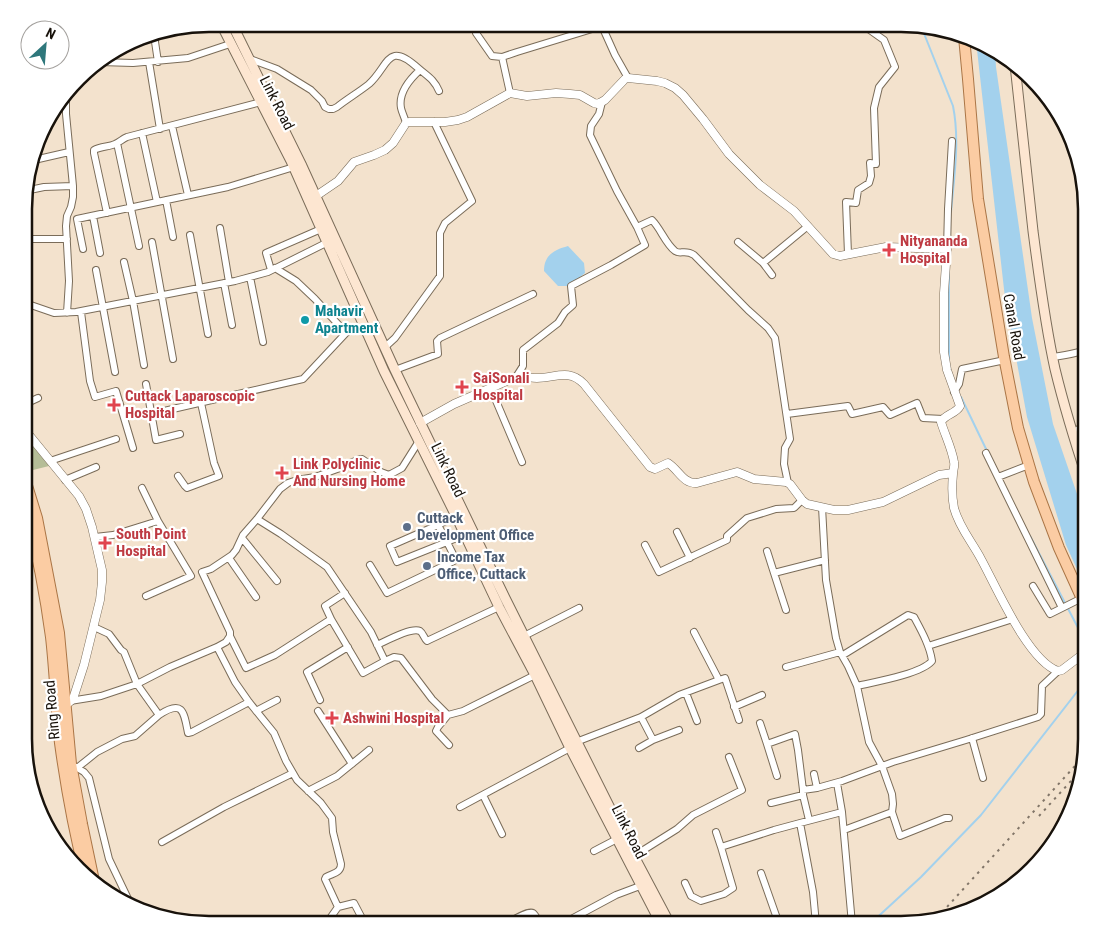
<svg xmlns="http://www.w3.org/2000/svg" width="1111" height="948" font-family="'Roboto Condensed',sans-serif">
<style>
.green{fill:#b5bd97}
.water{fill:#a3d1ed}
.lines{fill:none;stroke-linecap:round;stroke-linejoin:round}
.stream{stroke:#a3d1ed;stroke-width:2}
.minor-casing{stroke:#7a6c59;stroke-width:8}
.tertiary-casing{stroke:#7a6c59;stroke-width:9}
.secondary-casing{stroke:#7a6c59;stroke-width:11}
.primary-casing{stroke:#aa7546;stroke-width:12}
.minor{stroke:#fff;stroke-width:6}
.tertiary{stroke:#fff;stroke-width:8}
.secondary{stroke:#fde6d1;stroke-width:9}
.primary{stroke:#fbcca3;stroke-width:10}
.rail{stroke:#817568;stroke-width:2;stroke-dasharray:2.5 5;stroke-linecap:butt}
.health-dot{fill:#e0444e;stroke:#fff;stroke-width:2}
.culture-dot{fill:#0f9aa8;stroke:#fff;stroke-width:2}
.service-dot{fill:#5c6f8a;stroke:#fff;stroke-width:2}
.labels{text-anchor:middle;stroke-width:4.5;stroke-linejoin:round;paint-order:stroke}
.street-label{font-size:15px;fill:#18120b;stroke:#fff}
.health-label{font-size:15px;font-weight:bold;fill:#be3a42;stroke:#fff;text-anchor:start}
.culture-label{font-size:15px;font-weight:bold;fill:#0d838f;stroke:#fff;text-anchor:start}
.service-label{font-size:15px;font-weight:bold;fill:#4e5e75;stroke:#fff;text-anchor:start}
.rim{fill:none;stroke:#18120b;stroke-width:2.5}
</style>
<rect width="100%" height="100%" fill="#f3e2cd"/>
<path class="green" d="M25,435L27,438L49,466L25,472Z"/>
<path class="water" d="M976,41L984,43L995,51L996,67L1032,318L1053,424L1087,523V591L1066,545L1027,417L1005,298Z
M568,246L584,263L585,273L569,286H558L544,271C544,255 554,250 568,246Z
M24,744L29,749L47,823L38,810L24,751Z"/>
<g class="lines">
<path class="stream" d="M921,26L953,106C960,141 954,177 951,212
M949,359V267
M961,397L987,451
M1030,536L1087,645
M870,924L921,877L981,815L1087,679"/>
<defs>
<path id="minor" d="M476,24V33L492,56L502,57
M601,24L615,55L628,78
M154,35L158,62
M250,59L277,69L311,90L322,101L325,107L329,109H333L337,107C347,99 359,92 369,84C389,66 387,40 418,68C427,76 434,79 439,91
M100,62L133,63L188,58L230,44
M149,62L160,129
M510,93L502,57L517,52L602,26
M66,95V114L73,186V197L71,207L67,216L66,226L69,281L67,313
M602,102L599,114L591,126L590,135L617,191L637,227L652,220C661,229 665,243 675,251C680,255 685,249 694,255L748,310L768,328L775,338L790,439L785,448L784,464L788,483
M406,123C405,118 402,113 401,108C398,92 410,79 420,70
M172,126L188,195
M142,133L157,202
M117,143L139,246
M34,160L69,152
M25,191L44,187L73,186
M166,200L173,237
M107,213L94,153V150C101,146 109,147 115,144C120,142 122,139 127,137L261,102
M93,216L100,253
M220,228L229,282
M190,235L208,334
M25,239H67
M152,242L173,359
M738,242L763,263L808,226
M83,249L77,219L228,187L294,167
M947,249L948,209L952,141
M848,254L846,202L856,203L858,190L869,183L871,176L870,163L876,164L874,108L879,87L895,67L884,40L867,28L864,24
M124,262L133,301L144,365
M763,263L772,275
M275,268L296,281L315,299L346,333
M96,270L115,372
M271,270L266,253L321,229
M250,277L263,342
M224,283L232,325
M25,303L54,313L76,312L235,281L268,272L328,242
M81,312L90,381L95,397L116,391L133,448
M384,348L395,338L440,276V233L445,223L472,201L434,122
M1053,357C1060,356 1067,355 1075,353C1079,352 1083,350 1087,349
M395,370L438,354L437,341L440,338L533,294
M516,377L523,366V350L558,323L565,312L573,305L571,286L611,265L645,245L637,227
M146,384L156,440L180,434
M491,389L522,462
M954,392L959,384L962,369L1005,360
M25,404L38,398
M151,414L303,379L346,333L352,329L366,327
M787,414L848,406L852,414L883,407L890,415L917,403L923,418L943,419
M1073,433L1087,423
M986,453L1062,608
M50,461L116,439
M178,476L185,486L187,488L219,476L214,463L201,403
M998,477L1029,465
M65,480L96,467
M142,488L158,521
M822,507L826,580L836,638L840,652L848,666L857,686L869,742L882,766L892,794L893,804L892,812
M257,519L281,534L327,567L371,632L385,661L394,657L401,658L432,699L448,715
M438,525L390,546L397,562L447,542L438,525L458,515
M677,532L690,558
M95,537L113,535L158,521L191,576L146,596
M242,538L277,581
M645,545L659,572L727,540V536L747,518L776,509L794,508L802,500
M767,551L774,573L825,560
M229,558L256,597
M370,565L387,593L456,560L447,542L465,534
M774,573L786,610
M1033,586L1050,614L1082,598
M331,619L325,606L345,593
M230,636L246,668L275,655L331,619L363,673L385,661
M524,636L579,608
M377,645C386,641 411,627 420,631C423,633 424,638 427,641L429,640L499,607
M928,646L1013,619
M217,647L235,682L249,702L274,733L286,761L297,780L321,803L332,818L333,832L341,864C341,873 333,873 326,877L325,879L338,907L326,924
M843,655L908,615L914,617C921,630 930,646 932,661C921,674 875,682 857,686
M786,667L840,652
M719,680L725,678L739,720
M686,693L697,721
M320,700L307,672L348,647
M70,701L101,696L137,684L170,667L217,647L226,642L230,636V632L202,572L211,569L232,555L236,550L243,535L257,519L280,489L288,483L297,480L315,477L340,468L357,460L362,459L365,461L381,472L389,475L402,468L419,441
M734,707L762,695
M256,711L277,700
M318,711L352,764
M159,715C183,699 184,712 188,733L192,732L249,702
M641,717L653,740L679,730
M760,723L767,744L795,734L798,750L803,790L817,788L842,781L893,762L966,740L1038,717L1041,714L1042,686L1058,671
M972,738L983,778
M767,744L777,776
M449,745L436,731L438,727L448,715L463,711L535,675
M639,748L653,740
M74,766L84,772L89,778L109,859L131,905
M77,768L97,752L122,739L135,736L159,715L137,684L124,652L121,650L109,634L94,627
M814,774L817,788
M837,783L842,812
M308,791L337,776L369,750
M483,795L502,834
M803,795L809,820
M771,803L803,795V790
M460,807L570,748L576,742L641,717L679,695L719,680L694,632
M844,830L892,812L900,836L945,818H949
M716,832L721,847L774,830L800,823
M162,842L224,807L293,773
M594,851L617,839
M634,856L677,829L693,815L742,790L729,757
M761,873L779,924
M685,883L691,896L701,901L724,894L733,888L721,847
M338,907L354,903L365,924
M506,924C511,921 528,910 533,913C536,915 538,921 540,924
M562,924L616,895L640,886
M816,924L813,892L800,823L842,812L852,924"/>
<path id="tertiary" d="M316,196L338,181L354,162L374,155L385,150L393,143L406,123L409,122H445L458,120L467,117L510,93L527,96L556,93L570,94L580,95L594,103L598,104L605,100L625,79L628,78L657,81L665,83L675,88L683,95L703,119L729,154L760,185L794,211L833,254L840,256L886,247L947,249L944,293V352L947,370L960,406C956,414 945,414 941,422C945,435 952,449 954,462C955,466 953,470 953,474C952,484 952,498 954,508C959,527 972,542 981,559C996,586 1028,661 1058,671L1062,670L1087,651
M420,423L454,404L516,377C523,376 530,378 537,378C555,378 569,368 584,384L650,467L655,469L668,463C679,470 683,484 697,483L737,472L754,479L786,482L790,484L802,500L807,504L834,510H848L883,502L939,475L953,473
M25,430L79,496L86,509L92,527L102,570V582L100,600L84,665L73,699L66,705L64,706"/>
<path id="secondary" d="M221,24L291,161L384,371L456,516L499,607L535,675L570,748L661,924
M232,24L302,166L395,370L505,598L634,856L670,924
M1015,65C1021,121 1027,176 1033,231C1039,277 1045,324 1055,369C1064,406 1075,442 1087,478"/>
<path id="primary" d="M964,37L968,79L978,199L1004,357L1018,428L1034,482L1059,548L1087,610
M25,479L37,518L59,633L71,764L82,824L94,881
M25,503C36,547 45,592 51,637C55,672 56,708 60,743C66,787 74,831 85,874"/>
</defs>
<use href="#minor" class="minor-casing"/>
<use href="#tertiary" class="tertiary-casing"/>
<use href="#secondary" class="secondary-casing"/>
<use href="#primary" class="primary-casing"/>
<use href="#minor" class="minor"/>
<use href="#tertiary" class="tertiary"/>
<use href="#secondary" class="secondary"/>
<use href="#primary" class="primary"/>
<path class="rail" d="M1039,816L1081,770
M937,918L1084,756"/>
</g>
<g class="health-dot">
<path d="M886.5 242.5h5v5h5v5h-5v5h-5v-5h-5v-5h5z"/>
<path d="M459.5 379.5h5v5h5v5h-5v5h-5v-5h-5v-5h5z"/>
<path d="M111.5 397.5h5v5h5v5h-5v5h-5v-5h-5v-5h5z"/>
<path d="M279.5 465.5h5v5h5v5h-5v5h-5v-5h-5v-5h5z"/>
<path d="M102.5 535.5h5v5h5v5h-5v5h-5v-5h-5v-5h5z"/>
<path d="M329.5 710.5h5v5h5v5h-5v5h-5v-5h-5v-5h5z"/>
</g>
<circle class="culture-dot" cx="305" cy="320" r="5"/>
<g class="service-dot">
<circle cx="407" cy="527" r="5"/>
<circle cx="427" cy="566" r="5"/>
</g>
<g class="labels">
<g class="street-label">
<text transform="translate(277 103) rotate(63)" y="5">Link Road</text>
<text transform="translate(1014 327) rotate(80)" y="5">Canal Road</text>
<text transform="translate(448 470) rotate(64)" y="5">Link Road</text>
<text transform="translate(52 710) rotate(-95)" y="5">Ring Road</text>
<text transform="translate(629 832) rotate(63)" y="5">Link Road</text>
</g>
<g class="health-label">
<text x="900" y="246">Nityananda<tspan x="900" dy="17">Hospital</tspan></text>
<text x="473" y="383">SaiSonali<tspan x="473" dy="17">Hospital</tspan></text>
<text x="125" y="401">Cuttack Laparoscopic<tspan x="125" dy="17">Hospital</tspan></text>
<text x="293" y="469">Link Polyclinic<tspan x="293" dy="17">And Nursing Home</tspan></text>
<text x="116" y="539">South Point<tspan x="116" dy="17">Hospital</tspan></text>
<text x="343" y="723">Ashwini Hospital</text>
</g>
<g class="culture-label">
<text x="315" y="316">Mahavir<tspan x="315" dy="17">Apartment</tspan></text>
</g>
<g class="service-label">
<text x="417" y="523">Cuttack<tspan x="417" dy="17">Development Office</tspan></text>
<text x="437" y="562">Income Tax<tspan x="437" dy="17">Office, Cuttack</tspan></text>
</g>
</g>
<path d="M0 0H1111V948H0ZM209 32H901A177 177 0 0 1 1078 209V739A177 177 0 0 1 901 916H209A177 177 0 0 1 32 739V209A177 177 0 0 1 209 32Z" fill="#fff" fill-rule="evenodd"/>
<path class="rim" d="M209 32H901A177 177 0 0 1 1078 209V739A177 177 0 0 1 901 916H209A177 177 0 0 1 32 739V209A177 177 0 0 1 209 32Z"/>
<g transform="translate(45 45) rotate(26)"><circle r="24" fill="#ffffff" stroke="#a3a09d"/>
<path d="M0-4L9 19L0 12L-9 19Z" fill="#2e777b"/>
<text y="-8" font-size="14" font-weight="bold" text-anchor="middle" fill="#18120b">N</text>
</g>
</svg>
